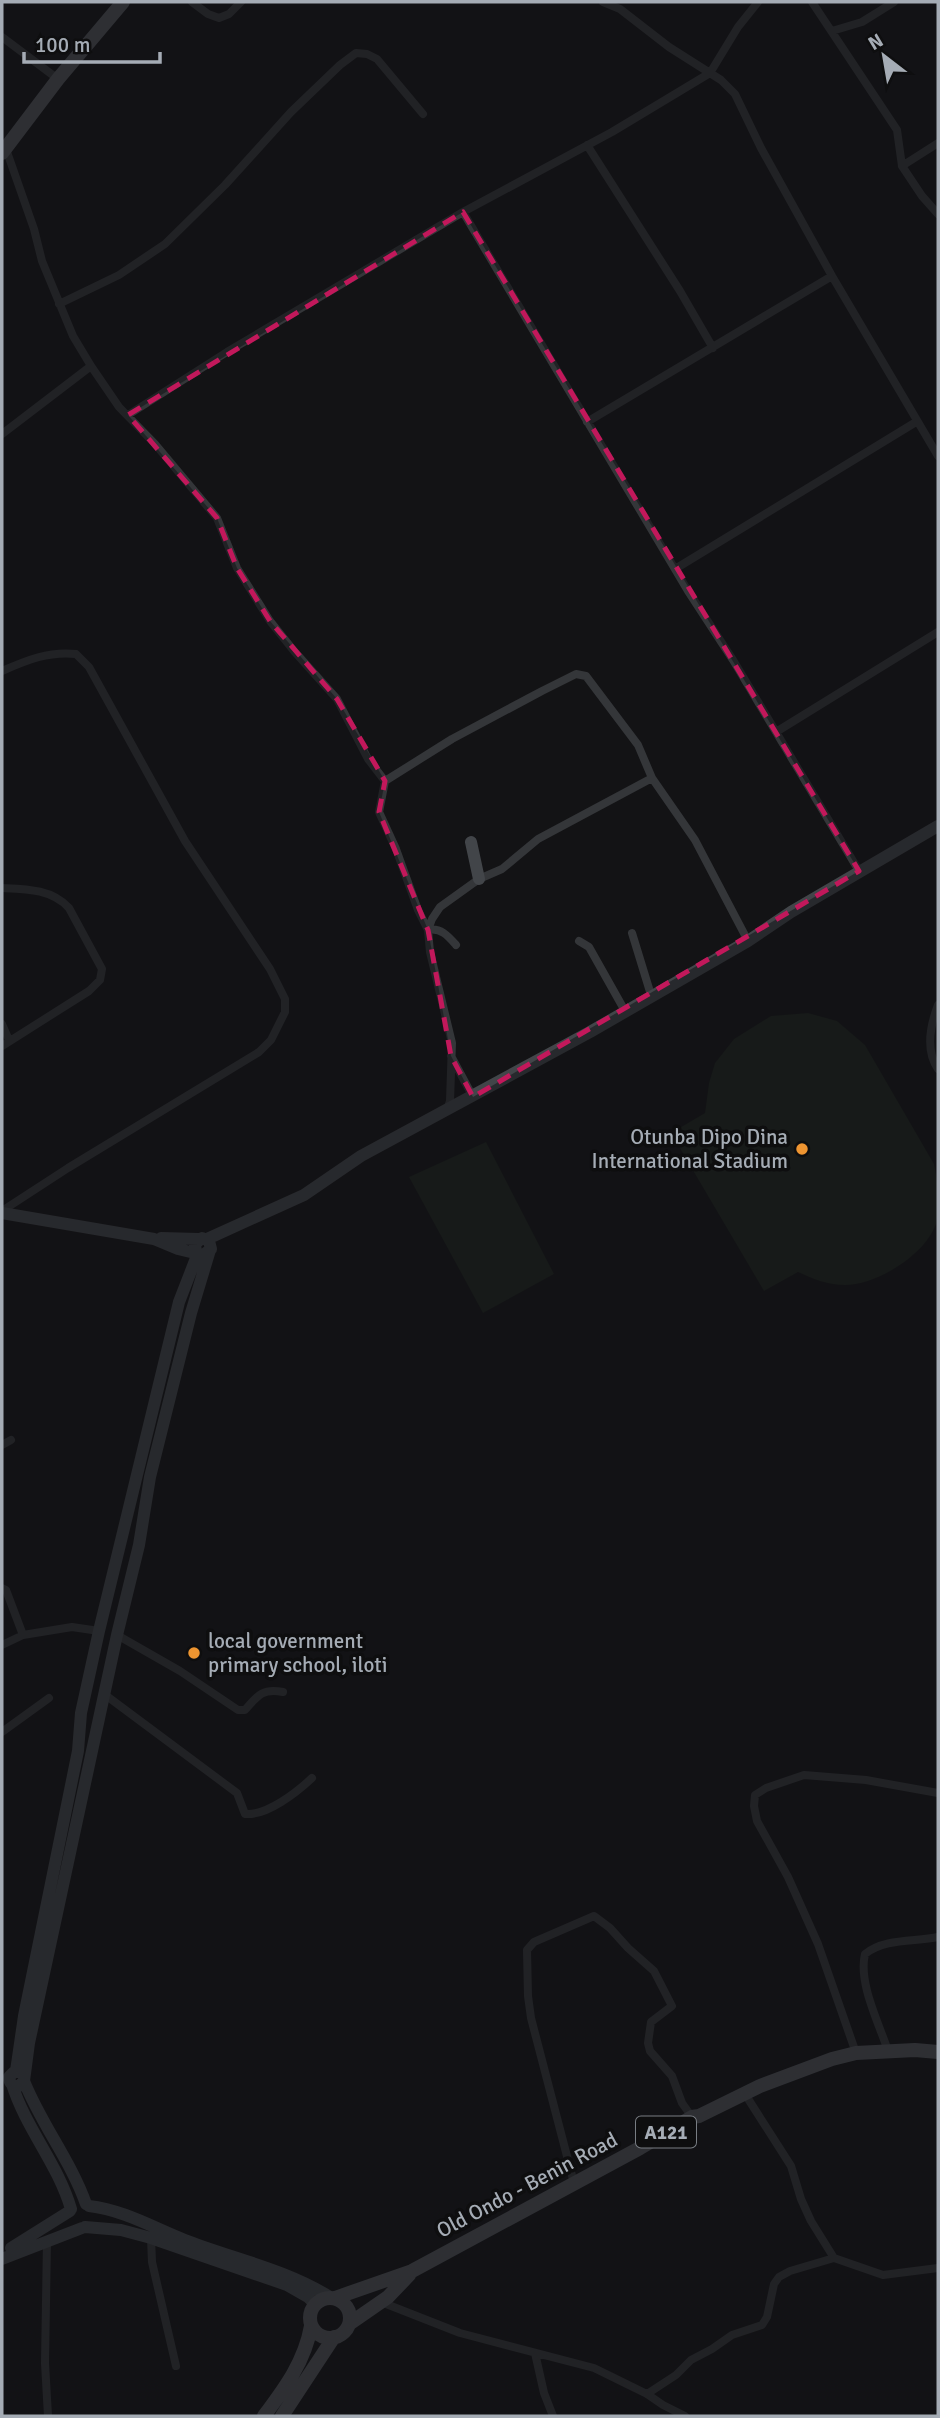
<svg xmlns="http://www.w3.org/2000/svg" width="940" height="2418" font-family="Signika,sans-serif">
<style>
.grass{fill:#1d241d}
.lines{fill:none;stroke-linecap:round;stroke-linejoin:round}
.street{stroke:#343639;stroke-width:8}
.secondary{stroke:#424549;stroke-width:12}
.primary{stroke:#505358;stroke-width:14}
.marked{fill:none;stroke:#c2185b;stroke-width:5;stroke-dasharray:14 9;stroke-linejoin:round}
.poi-dot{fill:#ee9531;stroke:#0e0e0f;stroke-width:2.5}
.labels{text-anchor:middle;stroke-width:7;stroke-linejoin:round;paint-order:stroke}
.shield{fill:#0e0e0f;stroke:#787d83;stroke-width:2}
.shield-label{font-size:19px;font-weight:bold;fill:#a5acb5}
.poi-label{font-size:21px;fill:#a5acb5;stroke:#0e0e0f;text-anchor:end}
.street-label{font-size:21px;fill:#a5acb5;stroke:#0e0e0f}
</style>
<rect width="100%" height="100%" fill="#131315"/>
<path class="grass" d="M808,1013L837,1021L865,1045L934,1164C938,1182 940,1206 936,1224C925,1255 877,1285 845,1285C828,1285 813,1279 798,1272L764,1291L671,1133L705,1113L709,1083L715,1063L734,1039L771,1016Z
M486,1142L554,1274L483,1313L409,1177Z"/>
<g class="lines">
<path class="street" d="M192,2L208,14L219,18L229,14L241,2
M603,2L620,9L669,47L721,80L735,94L761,148L832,276L938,456
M812,2L897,130L902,166L922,196L938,214
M832,31L862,22L894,2
M2,37L58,79
M587,145L680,291L713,348
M6,149L34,229L42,261L73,336L91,366L119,407L155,444L217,518L237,568L270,621L294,651L337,699L368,759L385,781L379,812L396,849L418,910L428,930L430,952L452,1043L450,1101L447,1110
M902,166L938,143
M463,212L688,591L733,660L859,871
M59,304L119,275L165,244L225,185L291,112L340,65L356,53L367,54L377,59L423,114
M128,415L227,352L463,212L612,132L710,73L738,27L758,2
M587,422L832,276
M2,434L91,366
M675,569L916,422
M2,671C27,660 49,651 76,654L89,667L185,841L270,969L285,999V1012L271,1040L259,1052L68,1168L2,1211
M776,732L938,632
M385,781L452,739L542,691L576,674L586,676L638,745L652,778L695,840L748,941
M2,888C26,889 52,889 69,908L102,969L100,980L89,991L2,1046
M632,933L651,995
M579,941L589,947L625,1011
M456,945C449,937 441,927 428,930L432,919L440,907L479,879L502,869L538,839L652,778
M938,1005C930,1026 925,1050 938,1069
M2,1024L9,1040
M451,1056L473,1097
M2,1445L11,1440
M2,1588L6,1590L23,1635
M117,1635L180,1671L238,1710H245C258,1695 263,1688 283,1692
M2,1645L23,1635L72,1627L99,1631
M104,1694L237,1793L245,1814C267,1816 297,1792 312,1778
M2,1732L49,1698
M888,2051C879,2023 858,1983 865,1954C885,1938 914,1942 938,1937
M856,2053L818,1944L788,1877L757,1821L754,1806L755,1795L766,1788L804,1775L866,1780L938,1793
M745,2094L791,2166L801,2199L811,2221L834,2258
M574,2183L531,2018L528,1996L527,1950L534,1942L594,1916L610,1928L628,1948L654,1971L672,2006L651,2022L648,2043L650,2051L672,2076L682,2103L692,2117
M151,2238L152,2262L176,2366
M47,2241L45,2363L48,2416
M381,2302L460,2333L594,2368L647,2394L663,2405L685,2416
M535,2353L544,2393L553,2416
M647,2394L676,2375L691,2360L712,2349L732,2335L762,2325L767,2317L774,2284L779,2277L790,2271L834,2258L883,2275L938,2268"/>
<path class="secondary" d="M471,842L479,879
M2,1213L154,1239L178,1249L203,1255L211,1249L209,1241L202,1238L195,1244L196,1252
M161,1238L198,1239
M207,1239L304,1195L361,1156L590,1032L748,941L791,912L938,826
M16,2071L24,2016L78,1751L81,1713L99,1631L179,1302L198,1253
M24,2076L21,2072H14L9,2077C9,2083 13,2087 19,2086L24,2081L29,2043L117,1635L139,1545L150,1477L191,1313L210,1250
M24,2081C41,2124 71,2161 86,2204
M12,2084C26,2129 58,2164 71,2209
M89,2206C124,2210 154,2228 185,2240C234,2259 285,2269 330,2297
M85,2227L121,2230L151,2238L287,2285L308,2297L315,2304
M11,2248L70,2211
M2,2259L82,2228"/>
<path class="primary" d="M2,153L58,79L123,2
M335,2298L412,2271L640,2148L692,2117L699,2116L760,2086L832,2059L856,2053L915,2050L938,2052
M310 2318a20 20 0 1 1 40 0a20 20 0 1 1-40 0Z
M349,2324L388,2297L409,2275
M264,2416C285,2388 305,2361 311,2326
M282,2416L334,2337"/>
</g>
<path d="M0 0H940V2418H0ZM463,212L859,871L473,1097L451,1056L428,930L379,812L385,781L337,699L270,621L237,568L217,518L128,415Z" fill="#131315" fill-opacity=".55" fill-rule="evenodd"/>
<path class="marked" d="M463,212L859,871L473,1097L451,1056L428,930L379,812L385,781L337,699L270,621L237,568L217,518L128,415Z"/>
<g class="poi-dot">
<circle cx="802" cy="1149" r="7"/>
<circle cx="194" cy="1653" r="7"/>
</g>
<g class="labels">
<rect class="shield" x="636" y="2116.5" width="60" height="31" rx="5"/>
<g class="shield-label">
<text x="666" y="2139">A121</text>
</g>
<g class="poi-label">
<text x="788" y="1144">Otunba Dipo Dina<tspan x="788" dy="24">International Stadium</tspan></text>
<text x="208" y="1648" text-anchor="start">local government<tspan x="208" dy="24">primary school, iloti</tspan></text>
</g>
<g class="street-label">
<text transform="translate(527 2185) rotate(-28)" y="7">Old Ondo - Benin Road</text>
</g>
</g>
<rect width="940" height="2418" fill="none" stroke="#a5acb5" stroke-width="7"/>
<g transform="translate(884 56) rotate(329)" stroke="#0e0e0f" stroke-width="5" paint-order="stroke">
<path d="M0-5L12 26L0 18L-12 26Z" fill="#a5acb5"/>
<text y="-10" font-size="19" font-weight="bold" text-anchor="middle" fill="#a5acb5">N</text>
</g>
<path d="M24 52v10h136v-10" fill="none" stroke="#a5acb5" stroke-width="3.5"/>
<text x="35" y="52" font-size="21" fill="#a5acb5" stroke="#0e0e0f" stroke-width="5" paint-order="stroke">100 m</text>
</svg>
